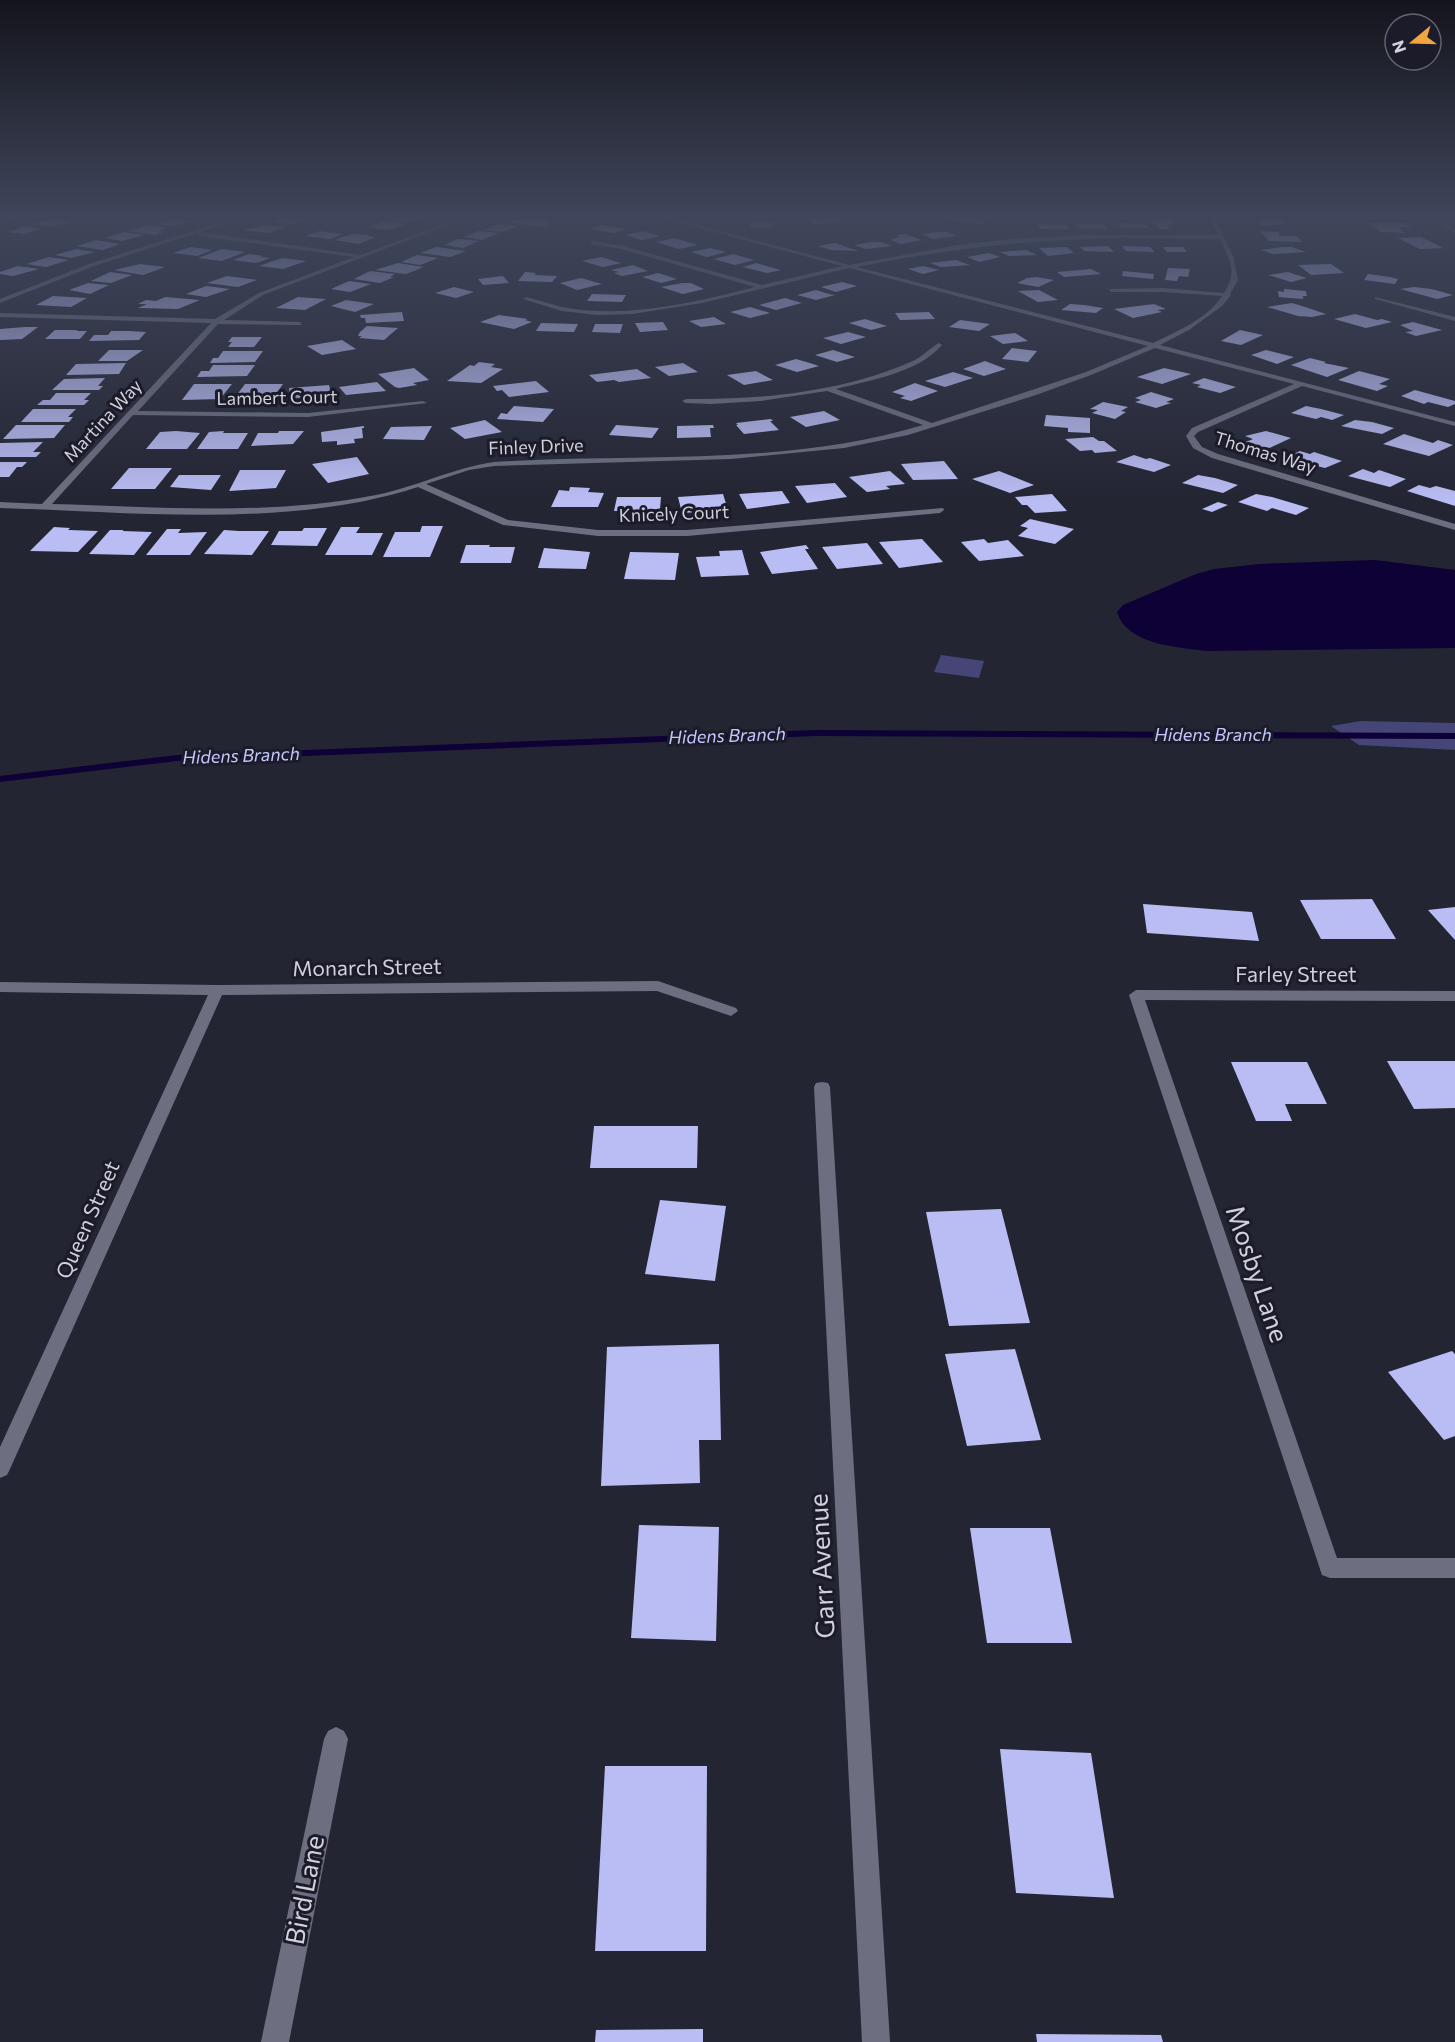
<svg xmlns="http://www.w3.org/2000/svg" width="1455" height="2042" font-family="Commissioner,sans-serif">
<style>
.green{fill:#454578}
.water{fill:#0d0136}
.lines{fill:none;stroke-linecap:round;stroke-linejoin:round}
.stream{fill:#0d0136;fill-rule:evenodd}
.building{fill:#babdf3}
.lane{fill:#6d6f80;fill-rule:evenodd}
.street{fill:#6d6f80;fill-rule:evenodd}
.labels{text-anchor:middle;stroke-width:6;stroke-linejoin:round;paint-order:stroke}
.far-street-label{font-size:18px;fill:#d0d1db;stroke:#1b1b29}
.far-water-label{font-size:18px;font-style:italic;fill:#c4c7fe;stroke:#1b1b29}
.street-label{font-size:21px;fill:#d0d1db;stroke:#1b1b29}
.near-street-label{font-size:26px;fill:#d0d1db;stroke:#1b1b29}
</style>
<rect width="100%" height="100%" fill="#242533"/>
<path class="green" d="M941,655L984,661L979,678L934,672Z
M1361,721L1455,723V750L1359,745L1331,726Z"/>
<path class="water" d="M1375,560L1455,570V648L1206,651C1177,647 1127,645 1117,612L1123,605L1196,574L1214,569L1259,564Z"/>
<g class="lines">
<path class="stream" d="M816,730L1455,733V739L816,736L177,761L0,782V776L177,755Z"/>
</g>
<path class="building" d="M288,216H292L308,219L289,224L273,222Z
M401,216H426V217L408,222L391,220Z
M940,216H993L980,224L949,220L951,219Z
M836,217L842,222L814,224L807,219Z
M525,218L552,222L544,224L550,225L544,227L507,222Z
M51,219L73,222L49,227L33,224Z
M174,219L194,221L172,226L156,224Z
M1150,219H1170L1175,224L1166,225L1170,229H1160Z
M1260,220H1282L1284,224L1264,226L1261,224Z
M385,221L407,224L386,230L368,227Z
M754,221L775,222L771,228L749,227Z
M1117,223L1144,224L1149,228H1122Z
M1369,223H1406L1411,227H1398L1405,233L1381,232Z
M498,224L518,226L503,232L485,230Z
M1037,224L1066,225L1070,229H1041Z
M1075,224H1103L1108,229L1080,228Z
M148,225L168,228L159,230L163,232L156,235L128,231Z
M264,225L286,227L269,233L243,230Z
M603,225L627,229L614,233L589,229Z
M24,226L41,229L24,234L8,232Z
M320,231L343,234L330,239L305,236Z
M478,231L499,233L482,240L464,237Z
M643,231L660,236L642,240L625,235Z
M1260,231L1278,232L1280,236H1297L1302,242L1269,241Z
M124,232L145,235L122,241L105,238Z
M938,232H947L957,236L933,239L921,234Z
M351,234L370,235L368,236L375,237L359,244L334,240Z
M905,234L908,235L921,240L901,244L890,240L900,237L896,235Z
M1421,237L1443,248L1420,249L1398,238Z
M674,238L698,245L679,249L656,242Z
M458,239L479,241L463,248L445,245Z
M96,240L120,244L103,250L77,246Z
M871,242H881L892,246L866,249L854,245Z
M835,243L849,248L859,251L831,250L818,246Z
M1108,246L1114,252L1084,251L1080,247Z
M1122,246L1150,247L1155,252L1126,251Z
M191,247L207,249H205L212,250L197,256L173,253Z
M436,247L466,251L450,257L420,253Z
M1067,247L1074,253L1048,256L1039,248Z
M1163,247H1183L1187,252H1167Z
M1282,247H1292L1306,252L1273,254L1261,250Z
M710,248L726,252L707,257L691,252Z
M76,249L95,252L71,258L55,255Z
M222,249L245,252L222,261L198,258Z
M1026,250L1037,255L1009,256L1000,252Z
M989,253L1000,257L979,262L967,257Z
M249,254L263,256L260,257L270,258L256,263L233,260Z
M733,254L754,260L735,265L714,259Z
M417,255L438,258L420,265L401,262Z
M49,257L69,260L46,267L27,264Z
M601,257L621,263L603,267L582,261Z
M282,258L306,261L283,269L259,266Z
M956,260L970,265L941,267L930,263Z
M398,263L424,267L406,274L375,270Z
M756,263L781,270L767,273L743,267Z
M140,264L165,267L143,275L114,270Z
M1331,264L1344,273L1311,275L1298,265Z
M633,265L648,271L622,276L614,273L619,272L611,270Z
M18,266L39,269L13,276L0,274V272Z
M923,266L939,270L923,274L908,269Z
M1168,268L1190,269L1188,277L1179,276L1177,281L1165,280Z
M1091,269L1101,274L1064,277L1057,272Z
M370,271L395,274L390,277H394L380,283L354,279Z
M1123,271L1154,274L1153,279L1122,276Z
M110,272L132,275L111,283L91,281Z
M525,272L536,273L534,275L557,276L552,282L518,281Z
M1288,272L1307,278L1291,282L1268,275Z
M658,273L677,279L661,283L642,277Z
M1368,274L1390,277L1398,279L1395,284L1364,280Z
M227,276L257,280L238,287L207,283Z
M503,276L509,283L483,285L478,279Z
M1036,277L1054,280L1038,287L1017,283L1027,278Z
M581,278L602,284L577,290L560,283Z
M349,281L371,284L350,292L331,289Z
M842,282L857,286L836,292L821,287Z
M88,283L109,285L90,294L69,290Z
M682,283H691L704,289L683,294L661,287Z
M206,286L230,289L206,297L186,294Z
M454,287L474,292L456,298L435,293Z
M1414,287L1432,289L1453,295L1437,299L1400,289Z
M1284,289L1306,291L1307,296H1303V299L1279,297L1278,291L1284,292Z
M816,290L829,294L835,295L816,300L797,295Z
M1039,290L1058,300L1038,302L1018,291Z
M592,294L626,295L622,302L587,301Z
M53,296L87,298L71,307L36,305Z
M165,297L200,300L178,309L138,308L147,304H138L146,300L156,301Z
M298,297L326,299L305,310L276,308Z
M785,298L802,303L776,310L759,305Z
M346,300L374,304L355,312L331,306Z
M1292,303L1302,306L1326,314L1312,317L1298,316L1267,307Z
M1070,304L1084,305L1103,308L1096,313L1061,310Z
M1154,304L1166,309L1157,310L1162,312L1133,318L1114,309Z
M750,307L770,313L750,318L730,312Z
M402,312L404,321L366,323L365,318H361L360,315Z
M929,312L935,319L900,320L895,313Z
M1355,314L1377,320L1382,319L1392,322L1366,328L1334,319Z
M499,315L528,319L525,320L532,322L514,329L480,322Z
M714,317L726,324L701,327L689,321Z
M865,319L887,326L871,330L849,323Z
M960,320L990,324L979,331L949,327Z
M663,322L668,330L640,332L635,323Z
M1413,322L1442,330L1416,336L1405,332L1413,331L1400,325Z
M541,323L578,324L574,332L536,331Z
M595,324H623L620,333L592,332Z
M367,326L398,328L384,340L359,338L362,336H358L360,332Z
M25,327H38L22,339L0,340V329Z
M55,330H78L76,331H87L80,339H45Z
M1240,330L1263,335L1241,345L1221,341Z
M111,331H129L146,332L139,340L89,341L94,335H108Z
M848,332L866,337L841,344L823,338Z
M1015,333L1028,341L1003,344L990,336Z
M232,337H262L254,347H228L232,342H228Z
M342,340L356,349L322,355L307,346Z
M1012,348L1037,351L1028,362L1002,359Z
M109,350H143L127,361H98Z
M833,350L855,357L837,362L815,355Z
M1266,350L1294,357L1277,364L1251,355Z
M223,351H263L255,362L210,363L213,358H218Z
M1310,358L1326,362L1324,363L1349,368L1327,377L1291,365Z
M796,359L813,364L819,366L797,372L775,365Z
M985,361L1006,369L984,376L963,369Z
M479,362L495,364L491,367L503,369L481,383L447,381L470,365L474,366Z
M126,363L119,374L66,375L76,364Z
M683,363L698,372L669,376L655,367Z
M213,365H255L247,376L197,377L201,371H209Z
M414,368L429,380L413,383L417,385L399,388L395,387L378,374Z
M1164,368L1191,374L1162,384L1137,377Z
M637,369L651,378L619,382L614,380L597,382L589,375Z
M756,371L773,380L744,385L727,375Z
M1359,371L1390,379L1379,384L1388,386L1377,391L1338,380Z
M953,372L973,378L945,387L925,381Z
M105,378L98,386H103L99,390H52L64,379Z
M1204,378L1236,387L1220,393L1197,387L1201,385L1192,383Z
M536,381L549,392L509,397L502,390L497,391L493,386Z
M377,382L386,391L346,395L339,387Z
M915,383L938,391L911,401L900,398L905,396L892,392Z
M194,384H232L220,399L182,400Z
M245,384H283L273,398L233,400Z
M329,385L332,397L290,398L289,388Z
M1415,390L1455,401V404L1448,407L1428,402L1424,404L1401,396Z
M1151,392L1174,399L1166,402L1171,403L1156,408L1135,402L1141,400L1135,398Z
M56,393H91L84,400H89L84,405H37L43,400H50Z
M1103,402L1128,407L1121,411L1126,412L1115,419L1092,413L1098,410L1090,409Z
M514,406L554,409L543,422L497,419L501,413L507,414Z
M1306,406L1321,409L1344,415L1332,420L1321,417L1316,419L1291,413Z
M33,409H76L68,417H73L69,422H21Z
M824,411L840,420L806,427L790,417Z
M1046,415L1090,418V433L1068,432V428L1044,426Z
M771,419L773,421H770L779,430L744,434L736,425H738L736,423Z
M485,420L502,432L465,439L450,428Z
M1355,420L1372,422L1394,428L1382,434L1341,426Z
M16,425H65L54,438L3,439Z
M616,425L659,428L652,438L609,435Z
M713,425L714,428H710L711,437L677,438V426Z
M364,426V428H362L363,438L354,439L355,443L337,445V441L322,442L321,432Z
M432,426L424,440L383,439L391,427Z
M176,431L200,433L187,449H146L160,432Z
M224,431L223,433H248L238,449H197L209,432Z
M279,431H304L293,444L251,446L258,433H278Z
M1266,431L1291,438L1263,451L1241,444L1253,439L1245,436Z
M1404,434L1433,443L1438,440L1453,445L1429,456L1383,444Z
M1093,437L1099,441H1104L1117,451L1095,453L1092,450L1080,451L1065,439Z
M43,442L33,452H41L36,457H0V443Z
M1300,451L1310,454L1314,452L1342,461L1325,468L1285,458Z
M1134,455L1146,459L1150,458L1171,465L1154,472L1116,462Z
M357,457L369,474L328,483L312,464Z
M944,461L958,479L913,480L901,464Z
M0,462H27L22,467H17L9,477H0Z
M129,468H172L155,489H111Z
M1363,469L1374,473L1379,470L1406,479L1390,487L1348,476Z
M240,470H286L276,488L229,491Z
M890,471L905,484L886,486L890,489L867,492L849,477Z
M999,471L1034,485L1010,493L972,479Z
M179,475H221L211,490L170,487Z
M1198,475L1215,478L1238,485L1223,493L1182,483Z
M835,483L847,497L807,503L795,486Z
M1419,485L1430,488L1436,486L1455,491V506L1407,491Z
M570,487L590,488L588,492L604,493L598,507H551L559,490L569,491Z
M782,491L790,503L747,509L739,494Z
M723,494L728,510L682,513L678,497Z
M1052,494L1067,511L1035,513L1027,505H1022L1015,497Z
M1256,494L1272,497L1309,508L1296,515L1272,508L1267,511L1238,502Z
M617,497H661L660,509L614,511Z
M1218,502L1228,505L1212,512L1202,509Z
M1030,519L1074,529L1055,544L1018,536L1028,528L1020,526Z
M422,526H443L430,557H383L395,532H420Z
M54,527L70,528L68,530L98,531L78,552L30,551Z
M341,527H360L356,533H383L372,555H325Z
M304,528H327L317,546L271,545L279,531H302Z
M167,529H181L178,533L207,532L190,555H146Z
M110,530H124L122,531L152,532L134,555L89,554Z
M224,530L239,531H269L252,555L204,554Z
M922,539L943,562L899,568L879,542Z
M984,539L988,543L1008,540L1024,556L979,561L961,542Z
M867,543L883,564L837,569L822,547Z
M466,545H490L489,547H515L511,563H460Z
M806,545L809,549H805L818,569L772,574L760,552Z
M544,548L590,552L586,569L538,568Z
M742,550L749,575L701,577L696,557L720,556L719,551Z
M630,552L679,553L675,580L624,579Z
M1372,899L1396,939H1321L1300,900Z
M1143,904L1252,912L1259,941L1147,933Z
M1455,907V940L1428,910Z
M1387,1061H1455V1108L1414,1109Z
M1231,1062H1307L1327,1104H1285L1292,1121H1256Z
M594,1126H698L697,1168H590Z
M660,1200L726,1206L715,1281L645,1274Z
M1001,1209L1030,1323L949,1326L926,1212Z
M719,1344L721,1440H699L700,1483L601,1486L607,1347Z
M1015,1349L1041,1440L967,1446L945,1354Z
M1452,1351L1455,1354V1436L1444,1440L1388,1372Z
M639,1525L719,1527L716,1641L631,1638Z
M970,1528H1050L1072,1643H987Z
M1000,1749L1091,1753L1114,1898L1016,1893Z
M605,1766H707L706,1951H595Z
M703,2029V2042H595L596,2030Z
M1036,2034L1161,2035L1163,2042H1037Z"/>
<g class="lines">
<path class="lane" d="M336,1727L344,1731L348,1739L289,2042H261L324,1739L328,1731Z"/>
<path class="street" d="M14,216H24L0,224V220Z
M241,216H250L199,232L361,255L464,216H472L263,295L224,320L300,322L302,325L218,324L138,411L308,413L423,401L427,403L308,417L133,415L52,504C159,507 269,516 376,495C416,487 453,468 494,462C637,453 785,467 923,425L827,391L761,401L711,404L686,403L682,401L686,399C761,400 843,392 913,361C923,356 930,348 939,343L942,345C918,373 870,380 836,389L932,423L1086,372L1148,346L849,268L702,303L632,314L597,315L562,311L523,299L526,297C538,300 550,304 562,307C626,319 692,303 755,287L621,249L590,244L592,241L623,246L762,285L842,266L654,216H664L849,265L958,245L1023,238L1089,235H1218L1209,216H1214L1233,256L1238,280L1230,294L1231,295L1222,306L1189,330L1160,345L1455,422V426L1302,386L1198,432L1194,436L1202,447L1218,454L1455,524V530L1212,458L1193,448L1186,436L1192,428L1294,384L1155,348L1091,375L1036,395L908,435L844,448L731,459L494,466L469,470L426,484L508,520L598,530H687L943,508L944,510L940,513L687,536H598L503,525L418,487C289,529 135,512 0,508V502L42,504L211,323L0,317V313L215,319L259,293L354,257L199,236L197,233L94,266L0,303V299L89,264ZM1122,238L1220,239C1230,261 1238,271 1224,293L1163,288L1109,289L1111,292H1163L1222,296C1207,319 1176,332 1153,343L857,267C945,249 1032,239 1122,238Z
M1428,216H1434L1455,230V234Z
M1375,297L1455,317V321L1375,299Z
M658,981L736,1008L738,1011L731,1016L657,991L222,995L10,1469L7,1475L0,1478V1447L208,995L0,992V982L217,985Z
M1136,990L1455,991V1001L1145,1000L1337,1558H1455V1578H1330L1322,1575L1129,995Z
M822,1082L828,1083L830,1087L890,2042H862L814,1087L816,1083Z"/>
</g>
<linearGradient id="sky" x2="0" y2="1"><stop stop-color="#14141c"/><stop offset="0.43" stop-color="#3f465b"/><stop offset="1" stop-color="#3f465b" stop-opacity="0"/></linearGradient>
<rect width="1455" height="502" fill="url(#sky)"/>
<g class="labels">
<g class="far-street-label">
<text transform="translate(277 398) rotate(-1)" y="6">Lambert Court</text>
<text transform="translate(103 421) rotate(-47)" y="6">Martina Way</text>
<text transform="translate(536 447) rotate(-2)" y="6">Finley Drive</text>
<text transform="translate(1265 453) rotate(17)" y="6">Thomas Way</text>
<text transform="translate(674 514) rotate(-2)" y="6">Knicely Court</text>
</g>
<g class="far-water-label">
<text x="1213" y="741">Hidens Branch</text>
<text transform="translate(727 736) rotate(-2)" y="6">Hidens Branch</text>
<text transform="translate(241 756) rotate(-2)" y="6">Hidens Branch</text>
</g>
<g class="street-label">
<text transform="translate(367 968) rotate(-1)" y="7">Monarch Street</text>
<text x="1296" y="982">Farley Street</text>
<text transform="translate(88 1220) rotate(-66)" y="7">Queen Street</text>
</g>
<g class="near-street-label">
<text transform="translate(1257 1274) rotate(71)" y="9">Mosby Lane</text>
<text transform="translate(822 1566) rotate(-93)" y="9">Garr Avenue</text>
<text transform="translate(305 1890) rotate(-79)" y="9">Bird Lane</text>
</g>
</g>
<g transform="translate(1413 42) rotate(251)"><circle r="28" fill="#1b1b29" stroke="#636470" stroke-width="1.5"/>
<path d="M0-4.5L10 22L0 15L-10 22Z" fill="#f0a63e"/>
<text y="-9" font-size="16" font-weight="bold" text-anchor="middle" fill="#d0d1db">N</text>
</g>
</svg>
